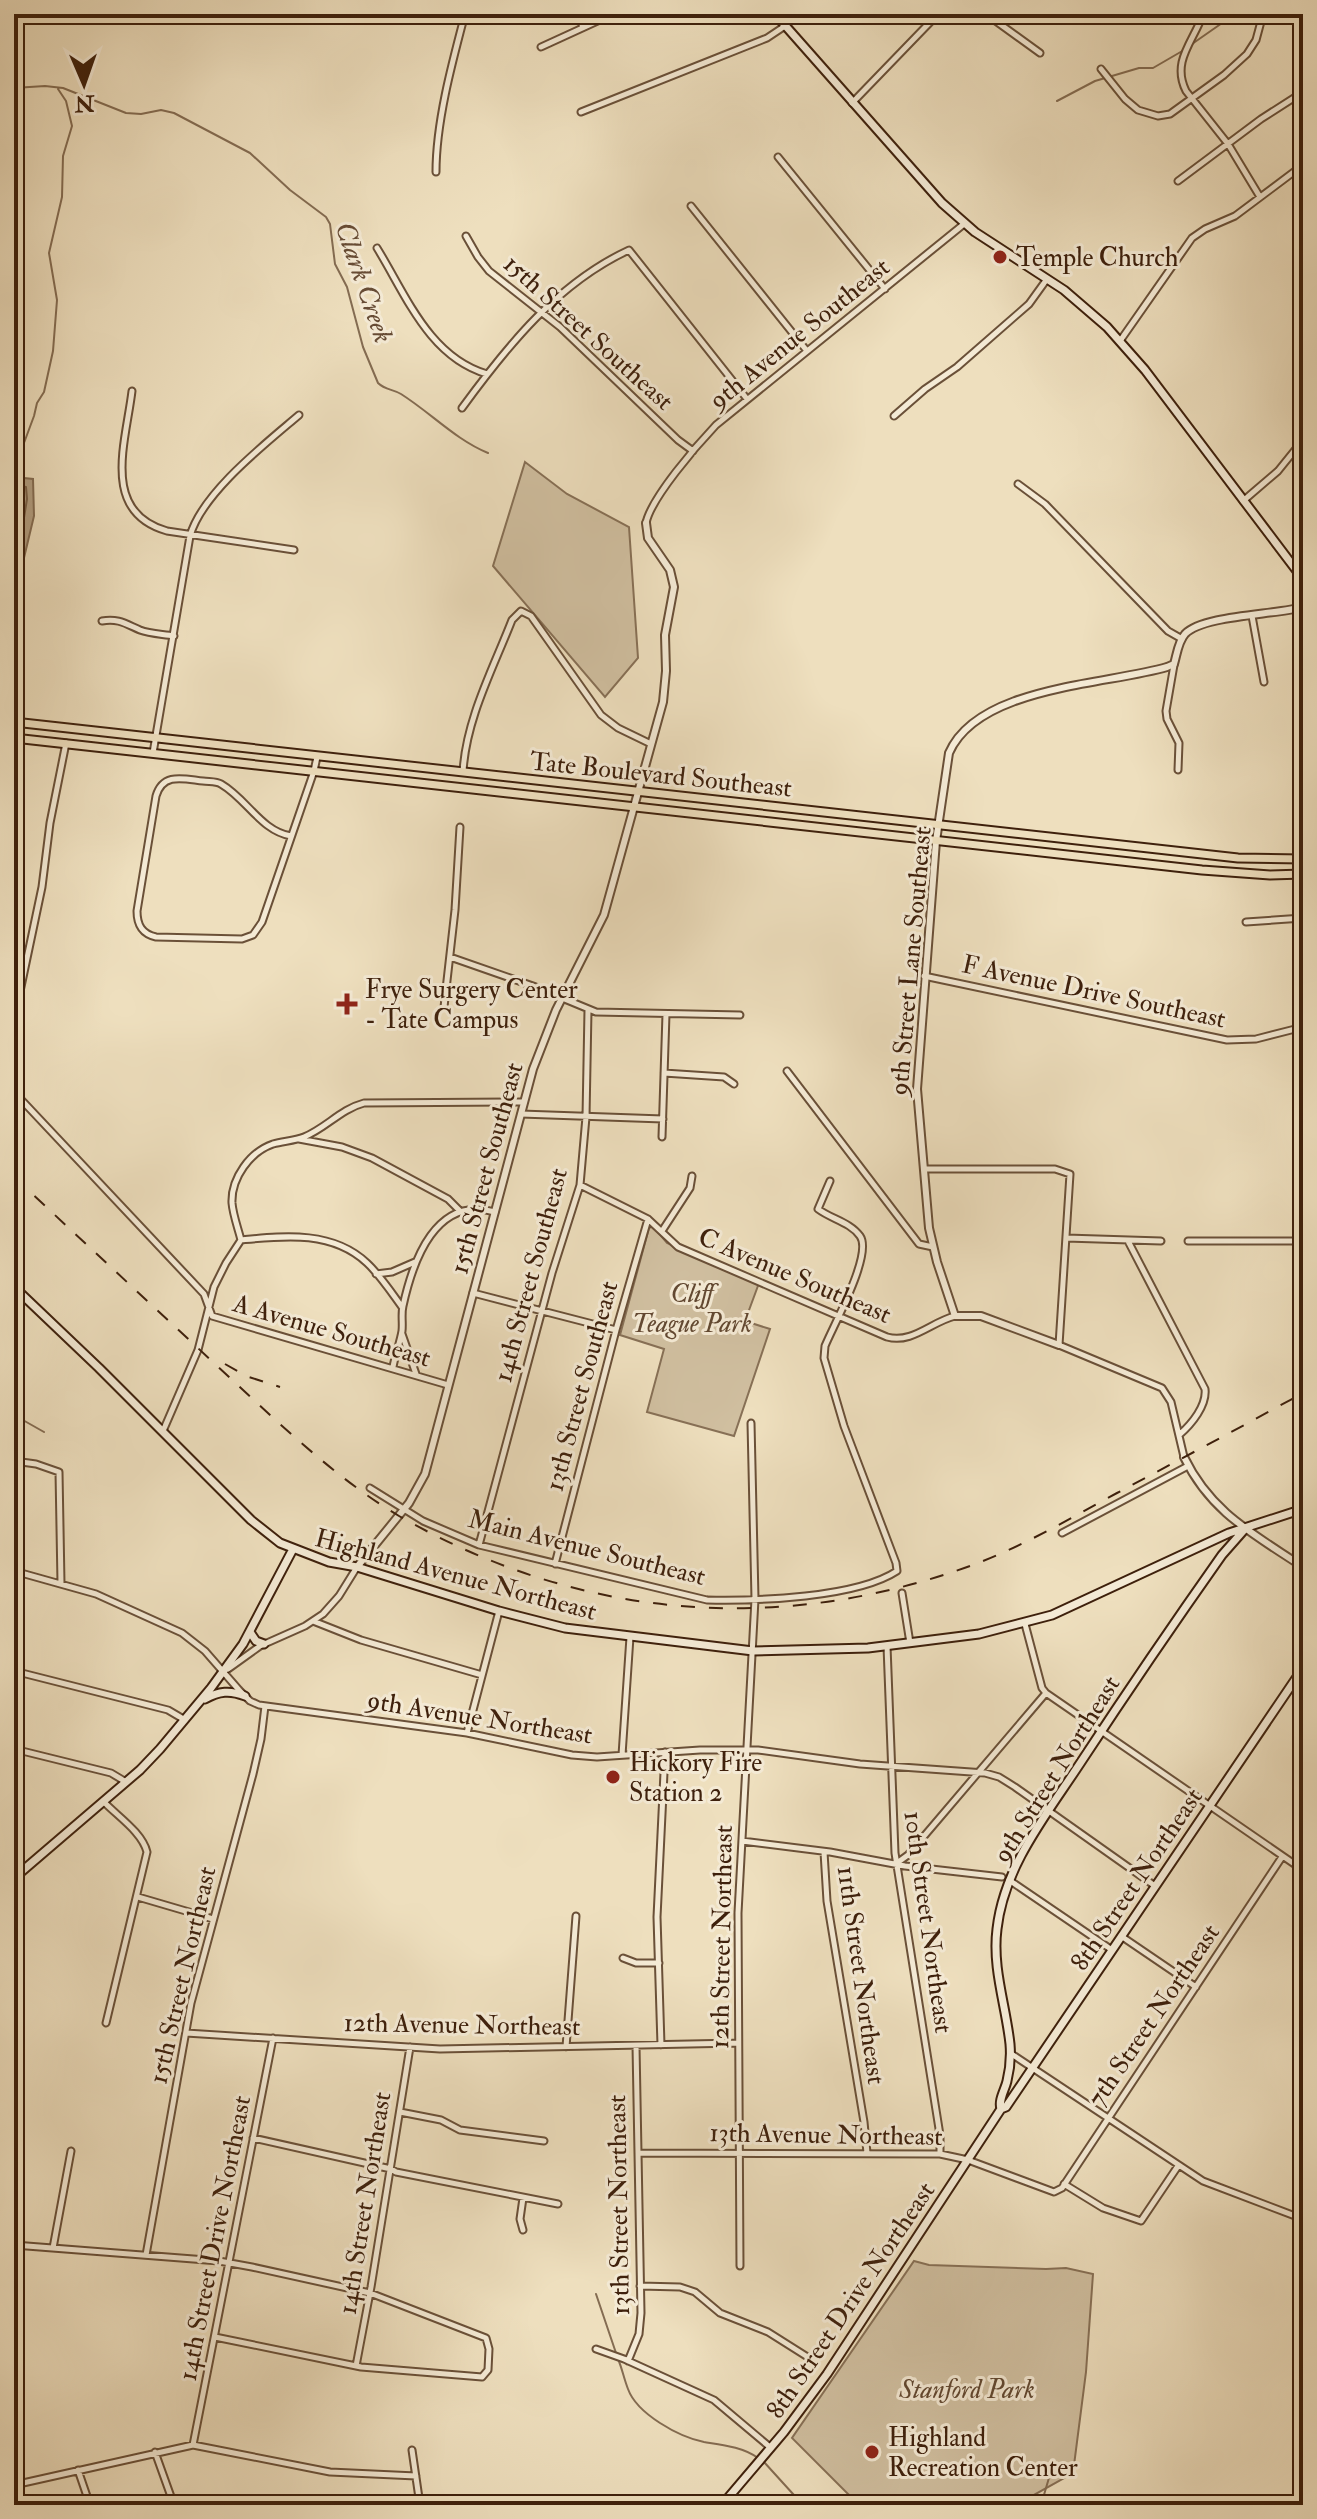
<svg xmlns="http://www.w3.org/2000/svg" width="1317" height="2519" font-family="'IM FELL Double Pica',serif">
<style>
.green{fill:#d0bfa0;stroke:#877056;stroke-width:2}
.water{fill:#b29e81;stroke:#846c52;stroke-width:2}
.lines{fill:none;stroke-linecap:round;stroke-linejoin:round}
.shore{stroke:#785f46;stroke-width:2}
.stream{stroke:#846c52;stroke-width:2}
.minor-casing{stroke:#6a5038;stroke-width:9}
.tertiary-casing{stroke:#6a5038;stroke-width:10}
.secondary-casing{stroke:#3e200c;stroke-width:11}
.primary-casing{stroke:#3e200c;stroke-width:11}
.minor{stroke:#f4ead5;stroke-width:5}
.tertiary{stroke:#f4ead5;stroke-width:6}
.secondary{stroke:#f4ead5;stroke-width:7}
.primary{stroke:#eedfbe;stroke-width:7}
.rail{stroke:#3e200c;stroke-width:2;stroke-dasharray:14 14;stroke-linecap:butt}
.poi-dot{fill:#8f2418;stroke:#f4ead5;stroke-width:3}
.labels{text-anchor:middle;stroke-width:6;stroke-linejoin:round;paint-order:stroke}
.poi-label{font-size:26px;fill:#3e200c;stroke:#f4ead5;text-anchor:start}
.street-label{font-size:26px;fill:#3e200c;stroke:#f4ead5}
.park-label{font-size:26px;font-style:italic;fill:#624831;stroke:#f4ead5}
.water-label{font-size:28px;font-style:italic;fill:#674c35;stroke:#f4ead5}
</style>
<rect width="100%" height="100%" fill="#eedfbe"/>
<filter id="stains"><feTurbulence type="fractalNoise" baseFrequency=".0025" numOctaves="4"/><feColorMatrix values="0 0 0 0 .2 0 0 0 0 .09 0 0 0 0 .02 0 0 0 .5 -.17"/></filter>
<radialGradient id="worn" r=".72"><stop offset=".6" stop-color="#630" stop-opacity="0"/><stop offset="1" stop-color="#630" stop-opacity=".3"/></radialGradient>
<path class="green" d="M525,462L567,494L629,527L638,658L605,697L493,566Z
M653,1226L667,1243L759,1283L745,1321L770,1329L734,1436L647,1412L664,1349L620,1335L649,1228Z
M914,2261L929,2265L1046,2269L1066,2268L1093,2274L1086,2372L1073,2473L1016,2505H859L792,2438Z"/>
<path class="water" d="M14,477L33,479L34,516L23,562L22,581L20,590L17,591L14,576Z"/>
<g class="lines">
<path class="shore" d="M14,485L26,487L27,499L14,580"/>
<path class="stream" d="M1192,44L1235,14
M14,88L45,86L63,88L126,113L141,114L161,110L174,113L250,153L290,190L326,217L330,224L335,264L347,287L363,347L378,383C385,390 393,389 401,394C431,413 456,440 488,453
M1057,101L1095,81L1139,68H1153L1184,50
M17,477L21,451L34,416L37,403L44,392L53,351L57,300L49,253L62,197L63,156L72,126L66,101L58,89
M14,1415L44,1432
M596,2294L616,2353
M618,2359C622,2368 624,2379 628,2389C637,2414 679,2437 704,2442C723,2445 743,2447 758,2458
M764,2462L803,2505
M1041,2505L1051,2471"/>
<defs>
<path id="minor" d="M578,14L583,27
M920,14L928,24
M986,14L1040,53
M1203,14C1194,41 1171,61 1186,91L1228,144L1260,197
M541,47L613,14
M1101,69L1125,99L1138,110L1158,116L1170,114L1224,75L1247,54L1256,40L1263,14
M852,103L938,14
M581,112L767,38L785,26
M778,157L885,289
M436,172C436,122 452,63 465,14
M1178,181L1261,119L1300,94
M691,206L807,351
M466,236L478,257L489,271L560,327L678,440L693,451
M377,248C406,295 429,357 487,374
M1120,341L1192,238L1205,229L1235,216L1303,165
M132,391C126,442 100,512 167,531L294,550
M462,408C508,345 558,283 629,250L747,399
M894,416L925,389L957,367L1029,304L1047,279
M1018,484L1045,504L1168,631L1182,639
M1243,501L1278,471L1303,440
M646,523C651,498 697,445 716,425L964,224
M1291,563L1303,554
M1252,616L1264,682
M102,621C118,618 126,624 140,630C150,634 163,634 174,636
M1174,665L1166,711L1167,719L1179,743L1178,770
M153,753L190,536C202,493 265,444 299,415
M463,772C466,719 493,669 512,620L521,611L531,616L601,715L618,728L651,744
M291,836C261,831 247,799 221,784C216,781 209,782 203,781C184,779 163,772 156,796L137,911C137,925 142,934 156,937L242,939L253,935L262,922L314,771L317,757
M1246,922L1303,918
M450,957L533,986L596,1012L740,1015
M924,976L1227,1040L1256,1039L1303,1027
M444,1007L455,910L460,827
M14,1020L42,887L50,823L66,743
M787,1071L919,1244L933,1247
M664,1073L724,1077L734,1084
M14,1092L204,1294L212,1316L448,1385
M521,1114L663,1119
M662,1137L666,1014
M299,1139L342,1147L372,1158L448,1199L460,1211
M924,1169H1055L1070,1174L1059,1345L1162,1388L1171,1402L1184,1457
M580,1185L648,1219L678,1247L887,1337C912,1344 931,1322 955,1316
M662,1231L690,1188L692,1176
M1066,1238L1161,1241
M241,1240C283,1236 332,1230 367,1263C380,1275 391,1292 402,1307
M1128,1241L1205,1389C1207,1405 1192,1424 1179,1435
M1188,1241H1303
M376,1274L392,1272L415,1262
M473,1293L616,1330
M402,1334L416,1374
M393,1367C395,1355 400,1343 402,1331C403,1323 401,1314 403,1306C413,1260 436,1195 495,1212
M163,1431L198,1350L214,1287L226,1263L241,1240C238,1228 233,1215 232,1203C231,1178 250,1152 273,1144C283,1141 294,1141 304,1137C326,1128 341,1109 364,1103L524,1102
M14,1461L36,1464L59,1472L61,1583
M370,1488L423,1521L479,1545L707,1600C757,1601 856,1598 897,1571L896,1563L844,1426L824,1358L825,1346C834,1324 873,1254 860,1236C850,1222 831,1219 818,1209L830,1181
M1062,1533L1188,1466
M479,1545L552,1273L580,1185L586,1117L588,1010
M555,1564L616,1330L648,1219
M14,1571L96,1594L182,1633L205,1651L239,1690L250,1701L259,1705L467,1733L572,1755L597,1757L700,1750H758L860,1764L985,1773L999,1777L1015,1787L1155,1886
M902,1593L910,1643
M313,1621L361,1640L482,1675
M1025,1624L1042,1688L1046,1693L1303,1870
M887,1646L895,1853L940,2135V2154
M228,1669L260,1646L305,1626L323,1614L339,1596L357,1567
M14,1671L168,1710L185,1720
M467,1733L499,1611
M14,1749L111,1773L126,1782
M622,1755L630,1637
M103,1801C117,1816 142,1832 147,1852L106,2023
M742,1841L830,1852L905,1866L1002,1877
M824,1852L827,1901L864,2122L867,2153
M897,1863L908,1855L1046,1693
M1009,1880L1112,1950
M138,1897L213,1919
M1121,1936L1196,1987
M623,1958L636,1963H659
M186,2033L440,2049L738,2043
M661,2045L657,1917L665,1752
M566,2047L576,1916
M1010,2053L1203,2181L1303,2219
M400,2112L441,2120L460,2130L544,2141
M253,2138L391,2169L396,2172L558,2204
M638,2153L940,2154L968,2160L1054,2192L1062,2188L1282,1857
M1064,2184L1103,2208L1141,2221L1178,2166
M523,2198L520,2219L523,2230
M14,2245L219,2261L252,2267L370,2293L486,2338L489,2349L488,2370L482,2377L361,2367L215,2337
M53,2248L71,2151
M146,2255L191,2003L253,1774L261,1739L265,1706
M740,2266L738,1913L755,1599L751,1423
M640,2286L680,2287L695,2292L720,2313L768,2332L806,2356
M596,2349L624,2359L714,2400L771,2448
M628,2361L639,2334L641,2313L636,2046
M356,2366L371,2287L410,2047
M193,2445L273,2038
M412,2450L420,2505
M155,2452L174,2505
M78,2470L90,2505
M14,2485L193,2445L330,2472L416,2476"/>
<path id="tertiary" d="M1059,1345L981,1316H955L937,1262L929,1228L917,1089L936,841L949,753C978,686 1106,685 1167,667L1174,664C1177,654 1178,642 1185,634C1203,615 1275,615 1303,607
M1184,1457C1211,1513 1254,1534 1303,1567
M357,1567L409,1503L425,1474L533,1069L556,1010L604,915L663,702L666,671L665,635L674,587L670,570L648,538L646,523"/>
<path id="secondary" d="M775,14L942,203L975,232L1064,290L1107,327L1145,370L1303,579
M14,1287L99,1368L251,1520L280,1543L329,1562L357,1567L499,1611L565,1628L753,1651L868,1648L979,1634L1052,1615L1229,1533L1303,1509
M250,1632L256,1641L264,1644
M205,1699C219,1691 230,1690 245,1696
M14,1878L140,1770L160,1749L211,1688L243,1644L293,1549
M1001,2109C998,2100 1005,2090 1007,2081C1010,2069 1011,2056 1010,2044C1006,2006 992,1968 997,1929C1004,1866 1047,1814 1081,1762C1127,1692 1174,1623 1222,1555L1244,1530
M722,2505L784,2432L827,2374L1001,2109L1006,2107L1303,1668"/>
<path id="primary" d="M14,722L1238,858L1303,859
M14,738L1202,870L1270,875L1303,874"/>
</defs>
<use href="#minor" class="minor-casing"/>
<use href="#tertiary" class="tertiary-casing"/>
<use href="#secondary" class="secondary-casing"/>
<use href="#primary" class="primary-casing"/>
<use href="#minor" class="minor"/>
<use href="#tertiary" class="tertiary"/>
<use href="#secondary" class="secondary"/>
<use href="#primary" class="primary"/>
<path class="rail" d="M14,1177L271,1416C311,1452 352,1488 399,1516C579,1619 775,1636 970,1566C1022,1547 1069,1519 1117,1493C1179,1460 1241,1427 1303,1393
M225,1364L246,1376L280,1387"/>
</g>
<g class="poi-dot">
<circle cx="1000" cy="257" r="8"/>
<path d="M343 992h8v8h8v8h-8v8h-8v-8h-8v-8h8z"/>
<circle cx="613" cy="1777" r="8"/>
<circle cx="872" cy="2452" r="8"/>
</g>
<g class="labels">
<g class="poi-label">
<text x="1016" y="266">Temple Church</text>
<text x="365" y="998">Frye Surgery Center<tspan x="365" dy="30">- Tate Campus</tspan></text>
<text x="629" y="1771">Hickory Fire<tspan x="629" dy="30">Station 2</tspan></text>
<text x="888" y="2446">Highland<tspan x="888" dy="30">Recreation Center</tspan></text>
</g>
<g class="street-label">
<text transform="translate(589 332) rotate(42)" y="9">15th Street Southeast</text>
<text transform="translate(799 333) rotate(-39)" y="9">9th Avenue Southeast</text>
<text transform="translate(661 774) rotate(6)" y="9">Tate Boulevard Southeast</text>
<text transform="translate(910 961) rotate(-85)" y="9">9th Street Lane Southeast</text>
<text transform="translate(1094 991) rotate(12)" y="9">F Avenue Drive Southeast</text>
<text transform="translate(486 1168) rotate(-75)" y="9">15th Street Southeast</text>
<text transform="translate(530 1275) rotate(-75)" y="9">14th Street Southeast</text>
<text transform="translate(795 1275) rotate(23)" y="9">C Avenue Southeast</text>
<text transform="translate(332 1330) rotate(16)" y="9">A Avenue Southeast</text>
<text transform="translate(581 1386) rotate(-75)" y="9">13th Street Southeast</text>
<text transform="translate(587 1547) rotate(14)" y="9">Main Avenue Southeast</text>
<text transform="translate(456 1574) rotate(15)" y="9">Highland Avenue Northeast</text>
<text transform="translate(480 1717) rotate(9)" y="9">9th Avenue Northeast</text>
<text transform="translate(1056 1769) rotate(-58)" y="9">9th Street Northeast</text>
<text transform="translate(1136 1879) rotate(-56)" y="9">8th Street Northeast</text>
<text transform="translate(929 1922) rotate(82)" y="9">10th Street Northeast</text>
<text transform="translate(721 1937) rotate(-89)" y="9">12th Street Northeast</text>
<text transform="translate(182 1975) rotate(-77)" y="9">15th Street Northeast</text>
<text transform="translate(862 1975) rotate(82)" y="9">11th Street Northeast</text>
<text transform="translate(1153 2015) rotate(-56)" y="9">7th Street Northeast</text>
<text transform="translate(462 2024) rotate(1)" y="9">12th Avenue Northeast</text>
<text transform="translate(826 2134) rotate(1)" y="9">13th Avenue Northeast</text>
<text transform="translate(364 2203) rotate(-81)" y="9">14th Street Northeast</text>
<text transform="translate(618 2205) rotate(-91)" y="9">13th Street Northeast</text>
<text transform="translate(214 2238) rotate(-79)" y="9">14th Street Drive Northeast</text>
<text transform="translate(850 2300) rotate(-56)" y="9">8th Street Drive Northeast</text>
</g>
<g class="park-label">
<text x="692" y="1302">Cliff<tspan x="692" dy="30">Teague Park</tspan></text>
<text x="967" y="2398">Stanford Park</text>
</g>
<g class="water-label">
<text transform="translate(365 282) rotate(71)" y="10">Clark Creek</text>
</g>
</g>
<rect width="1317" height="2519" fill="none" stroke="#eedfbe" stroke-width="48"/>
<rect x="16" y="16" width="1285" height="2487" fill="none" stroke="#3e200c" stroke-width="4"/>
<rect x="24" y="24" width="1269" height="2471" fill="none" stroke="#3e200c" stroke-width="2"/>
<g transform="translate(84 84) rotate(178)" stroke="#f4ead5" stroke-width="6" paint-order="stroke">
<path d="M0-6L14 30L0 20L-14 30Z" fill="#3e200c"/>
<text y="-12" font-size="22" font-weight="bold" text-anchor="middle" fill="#3e200c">N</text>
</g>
<rect width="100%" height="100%" filter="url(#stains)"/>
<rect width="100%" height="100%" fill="url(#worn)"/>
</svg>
